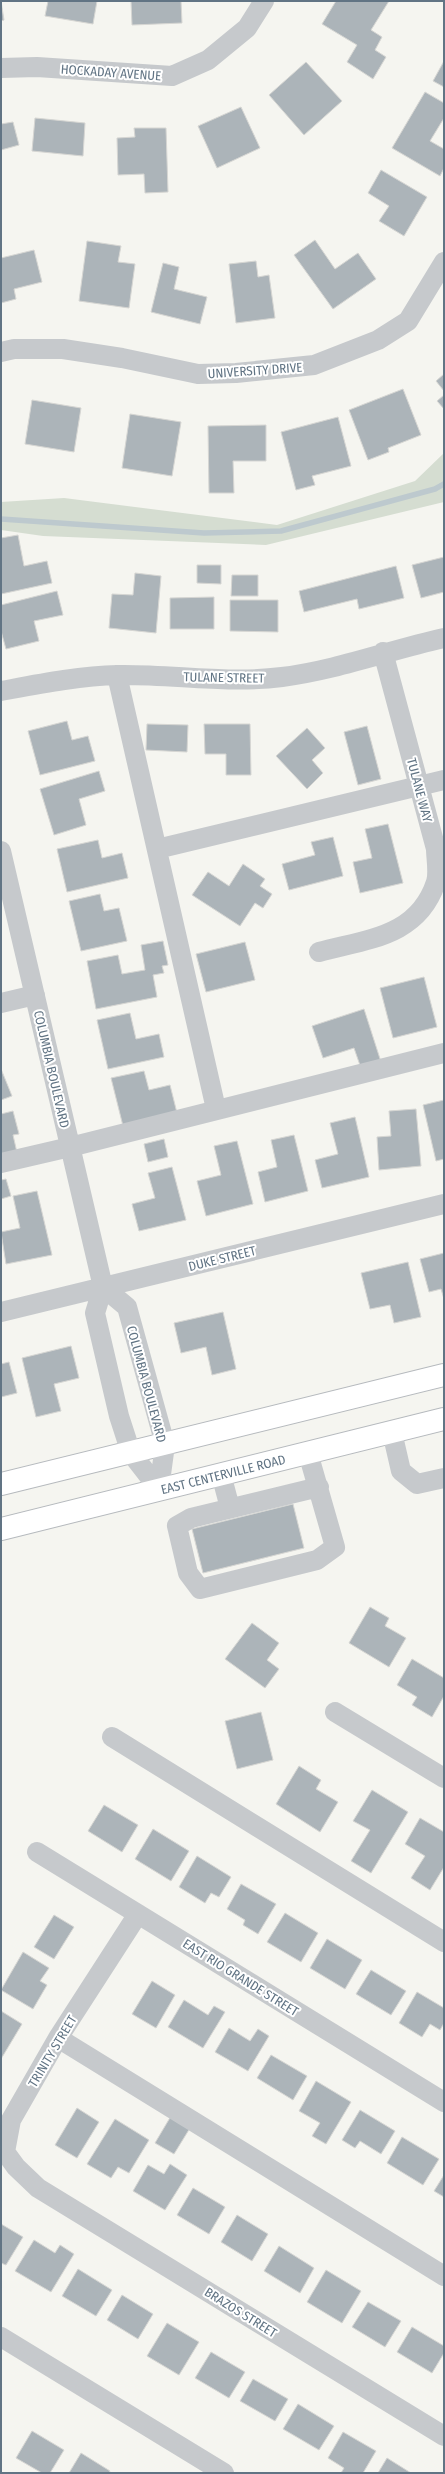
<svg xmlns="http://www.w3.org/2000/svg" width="445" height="2474" font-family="'Fira Sans Condensed',sans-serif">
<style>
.green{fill:#d5ddd1}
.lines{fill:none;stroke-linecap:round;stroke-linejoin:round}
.stream{stroke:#bdc9ce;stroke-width:5.5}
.building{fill:#acb4b9;stroke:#d6d6d3}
.major-casing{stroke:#b6babe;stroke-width:24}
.minor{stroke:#c6c9cc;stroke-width:20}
.major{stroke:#fff;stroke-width:22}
.labels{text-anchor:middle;stroke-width:4;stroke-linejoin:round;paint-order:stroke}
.street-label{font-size:13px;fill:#617484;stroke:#fff}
</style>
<rect width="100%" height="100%" fill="#f5f5f0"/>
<path class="green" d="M444,453V502L266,545L43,536L1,530V502L64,498L277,525L415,481Z"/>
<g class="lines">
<path class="stream" d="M1,519L204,533L281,531L435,489L444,484"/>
</g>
<path class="building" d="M1,1L4,20L1,21Z
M48,1H97L93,24L45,16Z
M131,1H181L182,23L132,25Z
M336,1H389L371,30L382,37L375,50L386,57L373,79L347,62L357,45L322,24Z
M444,61V87L433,81Z
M306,62L342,101L304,135L269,95Z
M425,92L444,103V118L430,141L444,149V168L440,176L392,148Z
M241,107L260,148L217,168L198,126Z
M35,118L85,123L83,156L32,151Z
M13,122L19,145L1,150V124Z
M134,128H166L168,192L145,193L144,174L118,175L117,138L135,137Z
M381,170L427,197L404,236L379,221L389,206L368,193Z
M315,240L335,269L358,253L376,279L333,309L294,255Z
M87,241L121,246L118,262L135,264L129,308L79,301Z
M34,250L42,282L14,289L16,299L1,303V258Z
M256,261L258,277L269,275L275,318L236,323L229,264Z
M163,263L179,267L174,289L207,297L200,324L151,312Z
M444,374V391L436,381Z
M403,389L421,435L388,448L389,452L368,460L349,410Z
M444,395V409L437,401Z
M32,400L81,408L74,452L25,444Z
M130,414L181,422L172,476L122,468Z
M338,417L351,466L312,476L315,485L296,490L281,432Z
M266,425V461H233L234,493H209L208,426Z
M18,535L24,566L47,561L52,583L1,594V538Z
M444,557V592L421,598L412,565Z
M197,565H221V584L197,583Z
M396,566L404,598L359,609L357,599L304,612L299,591Z
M135,573L161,576L156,633L109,628L112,594L133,595Z
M232,575H258V596H231Z
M57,591L63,615L34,621L39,641L6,649L1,631V605Z
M214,597V629H170V598Z
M230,600H278V632L230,631Z
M67,721L72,740L88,736L95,761L40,775L28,731Z
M147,724L188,725L187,752L146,750Z
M204,724H250L251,775H226V754H205Z
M367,726L381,779L358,785L344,732Z
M307,728L325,748L312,760L323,773L307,789L276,756Z
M99,771L105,791L79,799L86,825L54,835L40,789Z
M388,824L403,883L360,893L353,862L372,858L365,829Z
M333,837L343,876L289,890L282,864L315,855L311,842Z
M98,840L102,858L122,853L128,878L67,892L57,849Z
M243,864L265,879L260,886L272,894L263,908L255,903L240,926L192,895L208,872L229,886Z
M100,894L104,911L119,908L127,941L81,951L69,901Z
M163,941L168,965L162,966L164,973L153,975L157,997L96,1009L87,961L118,955L122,974L145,970L141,945Z
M245,942L255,980L206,992L196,954Z
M424,977L437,1027L393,1038L380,988Z
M364,1009L382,1065L362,1071L354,1048L323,1058L312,1026Z
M130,1013L136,1039L159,1034L164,1057L108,1069L97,1020Z
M1,1069L12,1096L1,1100Z
M144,1071L149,1090L170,1085L177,1113L123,1126L111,1078Z
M444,1100V1159L436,1161L423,1105Z
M416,1109L421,1166L379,1170L377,1137L391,1136L389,1111Z
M13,1111L19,1134L13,1135L18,1157L1,1161V1114Z
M355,1117L369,1177L322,1188L315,1160L338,1154L330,1123Z
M294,1135L308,1191L265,1202L258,1172L277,1167L271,1140Z
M164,1139L168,1157L148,1162L144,1144Z
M237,1141L253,1204L206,1216L197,1181L221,1175L214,1146Z
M172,1167L186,1220L139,1231L132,1204L155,1198L148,1173Z
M6,1179L11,1196L1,1199V1180Z
M37,1191L52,1255L6,1264L1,1232L20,1228L13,1196Z
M444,1253V1299L441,1289L429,1292L420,1259Z
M408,1262L421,1317L394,1323L390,1305L370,1309L361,1273Z
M223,1312L236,1369L212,1375L206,1347L181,1353L174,1323Z
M71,1346L79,1378L54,1384L61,1411L36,1417L22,1358Z
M9,1362L17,1393L1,1397V1364Z
M293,1504L304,1548L203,1573L192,1529Z
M370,1607L389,1618L385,1626L406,1638L389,1667L349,1643Z
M252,1623L279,1643L267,1660L279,1669L265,1688L225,1659Z
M412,1659L444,1678V1696L432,1717L412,1705L417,1697L397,1685Z
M261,1712L273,1760L237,1769L225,1721Z
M299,1766L321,1780L316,1789L338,1802L320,1832L276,1804Z
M372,1790L408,1812L371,1873L351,1861L370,1830L353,1821Z
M104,1805L138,1825L122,1852L88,1831Z
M420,1818L444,1832V1867L430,1890L411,1878L425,1856L405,1844Z
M153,1829L189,1851L171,1881L135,1859Z
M197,1856L231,1877L219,1897L211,1893L205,1903L179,1887Z
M241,1884L276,1904L258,1934L243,1925L245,1920L227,1909Z
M285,1913L318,1933L301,1962L267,1942Z
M54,1915L74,1927L54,1959L34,1947Z
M327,1939L362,1960L345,1989L310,1968Z
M23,1952L49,1968L40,1981L47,1985L33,2009L1,1990Z
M371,1970L406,1991L391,2015L356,1994Z
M152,1981L175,1995L156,2028L132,2014Z
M417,1992L444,2008V2023L440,2030L430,2024L422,2037L399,2023Z
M184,2000L208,2015L214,2006L225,2012L203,2048L168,2027Z
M1,2011L22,2024L1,2059Z
M229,2028L250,2041L258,2029L269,2036L248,2071L215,2052Z
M271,2055L307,2076L293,2100L257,2078Z
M316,2081L351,2102L326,2144L312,2136L320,2123L299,2111Z
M77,2108L99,2122L77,2158L55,2145Z
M360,2110L395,2131L381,2154L360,2141L355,2148L342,2140Z
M171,2116L190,2128L174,2154L155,2143Z
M115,2119L149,2140L129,2173L118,2167L111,2178L87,2164Z
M402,2137L439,2159L423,2185L387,2163Z
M170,2164L187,2175L165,2210L133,2191L148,2165L164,2174Z
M444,2175V2197L434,2191Z
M193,2188L225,2207L209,2234L177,2215Z
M237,2215L268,2234L252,2261L221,2242Z
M1,2224L23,2237L6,2265L1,2263Z
M34,2240L55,2253L60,2245L74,2254L51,2292L15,2271Z
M279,2246L314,2268L300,2293L264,2271Z
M78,2269L112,2290L96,2316L62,2296Z
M326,2270L361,2291L342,2323L307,2302Z
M122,2295L153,2314L138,2339L107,2320Z
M368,2302L401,2321L385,2347L352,2327Z
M167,2323L199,2342L179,2375L147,2356Z
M412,2327L444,2346V2353L432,2373L397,2352Z
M211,2352L245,2372L229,2398L195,2378Z
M253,2379L288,2399L275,2421L240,2401Z
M298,2404L334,2426L319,2450L283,2429Z
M32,2431L64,2450L50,2473H42L16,2458Z
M343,2432L376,2451L363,2473H341L344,2468L328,2458Z
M81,2453L110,2471L109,2473H69Z
M387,2458L411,2473H378Z"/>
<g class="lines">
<defs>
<path id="major" d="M1,1484L444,1375
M1,1529L444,1419"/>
</defs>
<use href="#major" class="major-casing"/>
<path class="minor" d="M1,68L37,67L172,76L208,60L247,28L264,1
M1,352L14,349H63L122,358L198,374L236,373L314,365L378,340L408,321L444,262
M117,675L216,1109
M1,691C39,684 79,676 118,675C173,674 228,684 282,677C337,670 390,650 444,638
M157,849L444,780
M1,851L103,1287
M319,952C367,939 418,937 436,882C439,873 436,858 436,849L383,652
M1,1003L35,995
M1,1163L70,1147L444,1053
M103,1287L127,1307L163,1437L165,1445L159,1489L131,1453L119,1416L95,1313Z
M1,1312L444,1204
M392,1432L401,1471L417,1484L444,1478
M308,1453L335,1547L317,1560L200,1589L188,1573L177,1526L191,1518L319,1487
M221,1474L230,1508
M335,1712L444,1778
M112,1737L444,1942
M37,1852L444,2102
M138,1914L58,2038L11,2120L5,2152L16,2167L38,2188L444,2436
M58,2038L444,2276
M1,2337L224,2473"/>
<use href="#major" class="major"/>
</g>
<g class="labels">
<g class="street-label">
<text transform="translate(111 72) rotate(4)" y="5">HOCKADAY AVENUE</text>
<text transform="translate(255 370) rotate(-4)" y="5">UNIVERSITY DRIVE</text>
<text transform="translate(224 677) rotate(1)" y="5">TULANE STREET</text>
<text transform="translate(420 790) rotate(75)" y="5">TULANE WAY</text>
<text transform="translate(52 1069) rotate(77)" y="5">COLUMBIA BOULEVARD</text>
<text transform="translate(222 1258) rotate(-14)" y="5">DUKE STREET</text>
<text transform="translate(147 1384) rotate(75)" y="5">COLUMBIA BOULEVARD</text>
<text transform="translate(223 1474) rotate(-14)" y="5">EAST CENTERVILLE ROAD</text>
<text transform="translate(241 1977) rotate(32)" y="5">EAST RIO GRANDE STREET</text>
<text transform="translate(52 2051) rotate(-59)" y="5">TRINITY STREET</text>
<text transform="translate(241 2312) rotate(32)" y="5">BRAZOS STREET</text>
</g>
</g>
<rect width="445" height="2474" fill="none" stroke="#617484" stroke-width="4"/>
</svg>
